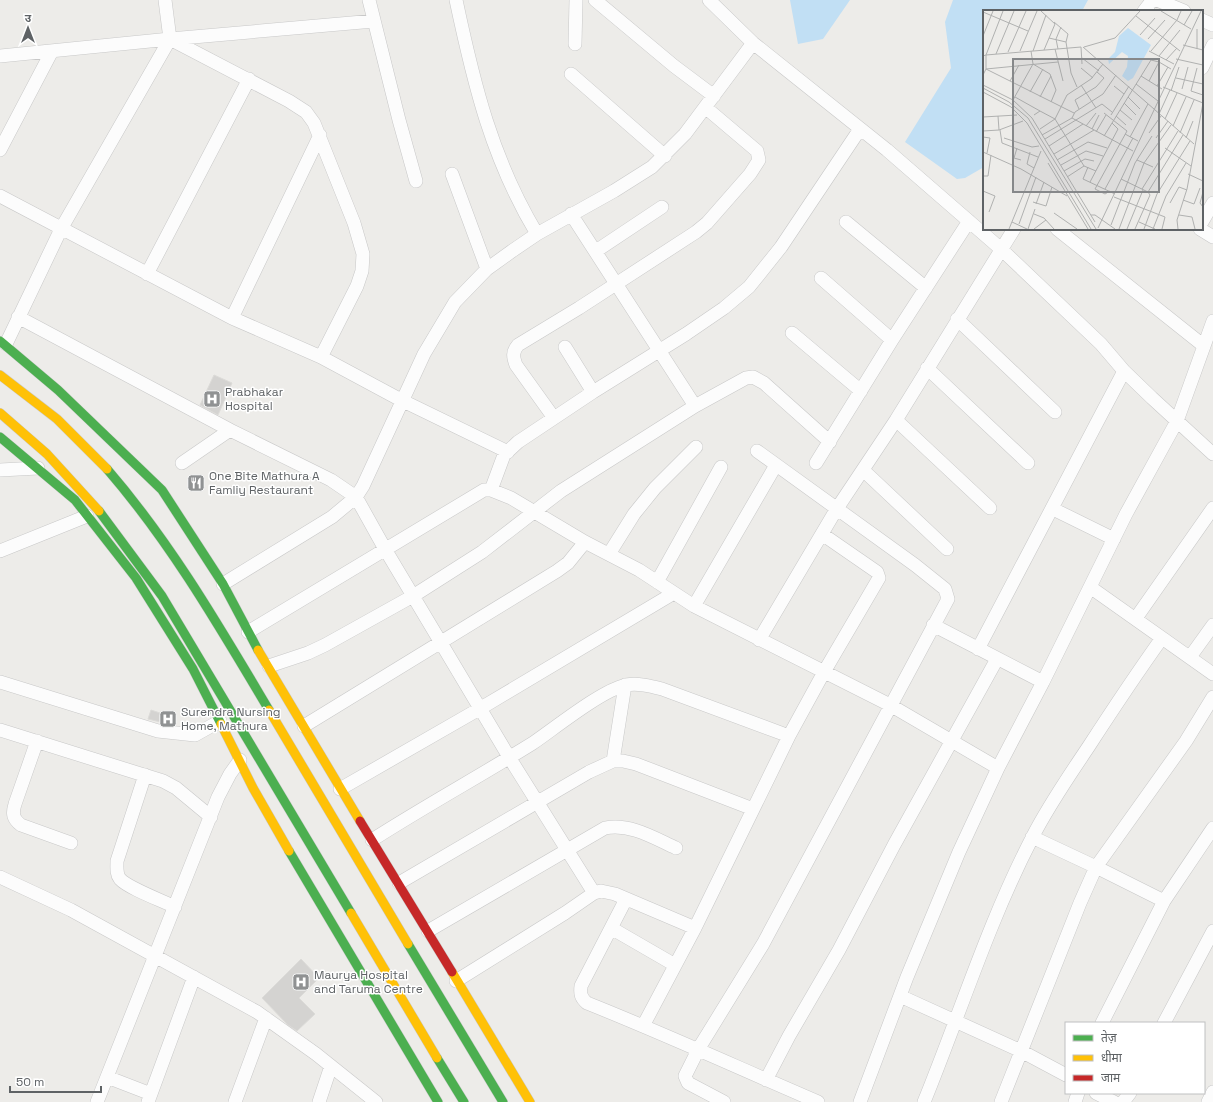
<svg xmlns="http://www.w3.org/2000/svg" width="1213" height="1102" font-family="'Space Grotesk','Noto Sans Devanagari',sans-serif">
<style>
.water{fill:#c1dff4}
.building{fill:#d4d3d1;stroke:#dcdbd8}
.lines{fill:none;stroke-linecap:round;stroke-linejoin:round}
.street-casing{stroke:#c8c8c8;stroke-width:14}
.fast-casing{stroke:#cacaca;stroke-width:10}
.slow-casing{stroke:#cacaca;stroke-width:10}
.jam-casing{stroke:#cacaca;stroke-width:10}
.street{stroke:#fcfcfc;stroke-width:13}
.fast{stroke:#4caf50;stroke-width:9}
.slow{stroke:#ffc107;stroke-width:9}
.jam{stroke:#c62828;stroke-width:9}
.labels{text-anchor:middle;stroke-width:3;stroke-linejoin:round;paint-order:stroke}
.poi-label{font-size:12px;fill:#5e6265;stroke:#fff;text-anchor:start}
.inset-road{fill:none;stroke:#b0b1b0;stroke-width:1}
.view{fill:#86888a;fill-opacity:0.15;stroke:#86888a;stroke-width:2}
.inset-edge{fill:none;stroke:#5e6265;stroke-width:2}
</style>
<rect width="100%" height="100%" fill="#edece9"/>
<path class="water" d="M790,0H850L823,39L798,44Z
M953,0H1088L1082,11H984V167L965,178L957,179L905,142L951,68L945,22Z"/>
<path class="building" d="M214,375L232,383L218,415L200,405Z
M151,710L175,718L173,725L148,719Z
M301,959L319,978L299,998L315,1014L297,1031L288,1025L262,998Z"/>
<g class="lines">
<defs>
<path id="street" d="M369,0L399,120L416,181
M456,0C474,85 492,159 537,234
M595,0L674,66L714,96
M709,0L753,43L887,150L1001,249L1101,344L1124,371L1152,398L1213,454
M1157,0L1184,11
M1144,11L1151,2L1156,0
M1202,20L1213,25
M170,39L289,101L306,112L314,123L354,223L363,254L362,271L357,286L321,357
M575,44L576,0
M0,56L170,39L374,21
M1202,68L1213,45
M571,74L665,156
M0,150L52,51
M452,174L487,269
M0,196L232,318L321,357L401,400L508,452
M571,214L695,406
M846,222L926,288
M1202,222L1213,203
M1057,229L1204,346
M1200,229L1213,237
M596,251L662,207
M147,274L249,79
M821,278L892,340
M18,317L230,430L182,463
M232,318L320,135
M957,319L1055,412
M792,333L861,391
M6,344L61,229L170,39L165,0
M565,347L593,392
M927,368L1028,463
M554,418L516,365C513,357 512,352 518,345L579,308L696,232L707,223L750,174L759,160L757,151L705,107
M896,420L990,508
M230,430L331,480L356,497L385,549L509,757L594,893
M816,463L892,340L969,221
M0,470L38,468
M863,470L947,549
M491,490L504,455L518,442L593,392L686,334L724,308L749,287L781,247L860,129
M1053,509L1114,539
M0,551L87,516
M609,554L634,514L655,488L696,447
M657,582L721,467
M223,584L332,517L356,497L363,486L424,354L455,302L487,269L512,251L537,234L614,191L652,167L685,134L753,43
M1090,587L1213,674
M694,606L776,465
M1136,618L1213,508
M933,625L1043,682
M248,632L484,490H491L511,498L585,542L639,570L694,606L890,705L998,768
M759,640L836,510L896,420L1014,229
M978,649L1124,371
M1190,657L1213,625
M269,666L308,653L325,645L413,596L482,552L561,491L695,406L746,378L753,377L764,383L830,442
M0,682L158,731L195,735L220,721
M304,726L557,571L568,563L585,542
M0,730L163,781L176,788L211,817
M37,741L15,804C12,814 13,819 21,825L71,843
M613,761L625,685
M145,775L117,861C117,867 116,874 120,879C128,888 163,901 175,907
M340,789L481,708L674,593
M1032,837L1096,867L1186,741L1213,697
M372,840C425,806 480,776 533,743C555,728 602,690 626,685C638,683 650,686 662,689L789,736
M0,877L71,910L257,1012L316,1054L376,1102
M399,883L589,772L613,761H623L636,764L753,809
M626,899L581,986C580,994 581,998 587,1003C665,1034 741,1069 818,1102
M611,928L675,965
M428,931L605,828C630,823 654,838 676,848
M456,981L565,913L594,893L601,891L615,894L695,928
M900,996L1021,1051L1066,1075
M1102,1023L1164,901L1213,828
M1164,1023L1213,931
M643,1026L695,928L789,736L824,672L879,578L877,572L822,534
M107,1077L151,1094
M766,1080L789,1036L839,950L894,845L997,659
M1096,1093L1114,1102
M97,1102L218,797L230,774L240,760
M148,1102L194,977
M235,1102L266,1018
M319,1102L331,1066
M724,1102L688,1083L685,1076L699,1048L763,944L948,599L945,589L915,565L757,451
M860,1102L907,977L959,852L998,768L1043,682L1126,514L1177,421L1213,321
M924,1102C960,1014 988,923 1032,838C1048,806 1069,776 1089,746C1113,709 1137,673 1162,638
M1001,1102L1080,903L1096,867L1164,901
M1075,1102L1078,1093
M1123,1102L1130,1093
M1208,1102L1213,1092"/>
<path id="fast" d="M0,341L58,390L162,490L223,584L258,650
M0,437L75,500L136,578L193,669L221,724
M107,469C171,543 219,626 269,710
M99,511L162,596L351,913
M289,851L438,1102
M408,944L503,1102
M437,1058L464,1102"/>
<path id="slow" d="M0,375L57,419L107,469
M0,413L47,454L99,511
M258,650L360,821
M269,710L408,944
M221,724L253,788L289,851
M351,913L437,1058
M452,972L530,1102"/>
<path id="jam" d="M360,821L452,972"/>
</defs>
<use href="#street" class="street-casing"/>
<use href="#fast" class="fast-casing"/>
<use href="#slow" class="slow-casing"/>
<use href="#jam" class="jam-casing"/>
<use href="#street" class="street"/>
<use href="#fast" class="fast"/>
<use href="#slow" class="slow"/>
<use href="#jam" class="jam"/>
</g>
<defs>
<symbol id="hospital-square" viewBox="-11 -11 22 22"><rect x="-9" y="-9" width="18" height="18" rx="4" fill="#909293" stroke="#fff"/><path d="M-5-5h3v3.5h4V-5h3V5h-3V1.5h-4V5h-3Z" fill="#fff"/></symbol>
<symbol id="restaurant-square" viewBox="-11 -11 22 22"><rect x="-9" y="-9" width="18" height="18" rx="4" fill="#909293" stroke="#fff"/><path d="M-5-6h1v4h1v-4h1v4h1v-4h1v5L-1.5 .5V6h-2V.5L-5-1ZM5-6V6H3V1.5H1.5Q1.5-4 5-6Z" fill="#fff"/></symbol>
</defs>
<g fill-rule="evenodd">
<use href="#hospital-square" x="202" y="389" width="20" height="20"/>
<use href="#restaurant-square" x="186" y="473" width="20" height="20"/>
<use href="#hospital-square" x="158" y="709" width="20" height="20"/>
<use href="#hospital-square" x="291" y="972" width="20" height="20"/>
</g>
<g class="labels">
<g class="poi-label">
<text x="225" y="396">Prabhakar<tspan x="225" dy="14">Hospital</tspan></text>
<text x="209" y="480">One Bite Mathura A<tspan x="209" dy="14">Famliy Restaurant</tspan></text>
<text x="181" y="716">Surendra Nursing<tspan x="181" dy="14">Home, Mathura</tspan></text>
<text x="314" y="979">Maurya Hospital<tspan x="314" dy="14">and Taruma Centre</tspan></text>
</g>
</g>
<g transform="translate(983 10)">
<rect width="220" height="220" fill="#edece9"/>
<path d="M145,18L168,35L150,68L145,71L139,66L144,57L145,46L139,42L126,54L125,49L132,42L136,26Z" fill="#c1dff4"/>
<path class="inset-road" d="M20,1L3,45L98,37L99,54M58,1L72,14L61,40M178,1L208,19M0,2L45,21M153,6L197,41M71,12L85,24L83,32M201,15L209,1M157,25L172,8M0,26L10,1M66,28L83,32L88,63L94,77M165,29L182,10M200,35L220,40M100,37L211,134M101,37L132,28L157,1M72,39L80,71M75,39L73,29L78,17M214,39V19M37,41L54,1M50,41L63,5M166,41L191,54M168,41L194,10L198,1M25,42L43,1M13,44L31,1M0,46L3,45V59L0,65M176,46L197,20M99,48L116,61M193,49L220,55M183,50L194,38M75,52L3,59L91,103M50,54L67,64L73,80L68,92M98,58L110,68M214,58L208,81L220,85M158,66L179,79M193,68L220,74M27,71L36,55M166,71L176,52L188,59M153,74L175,91M0,75L30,90L49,108L112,212M98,75L113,98M131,76L141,84M174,76L185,57M180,77L220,93M0,78L26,92L45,108L113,219M199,79L205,57M188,81L196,57M0,82L28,97L44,113L108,219M47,82L60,59M32,87L57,101L51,105M57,87L68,66M145,87L157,99M30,90L50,54L48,41M141,93L153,105M96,99L92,90L113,77L121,68L114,62M137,100L149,110M57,101L72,109L101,156M121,103L144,121L112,179L122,184L127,181M176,104L187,80M128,105L146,76M15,106L16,120M133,106L143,115M0,107L34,105M89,108L92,102L120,84L133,65M182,109L194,83M103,116L113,103M190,116L203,87M57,119L72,109L84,85L108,69L120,54M109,119L116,105M17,120L19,133L55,147M0,121L16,120L40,111M113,122L123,105M166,123L178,106M197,123L211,90M142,124L155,131M59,125L89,108L150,141M121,126L168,50L176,52M0,127L7,128L4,143M147,127L165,94M21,128L49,137L56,136M173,128L185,111M203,128L210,111M62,129L119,94L129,102M66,136L100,114M34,138L31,148L38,150M182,138L208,156M0,142L38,159L84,186M47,142L44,154L51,158M71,144L111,120M74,150L105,132L124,138M154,150L161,153L188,115M65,153L105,219M78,155L103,141L120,146M105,157L100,169L132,184M81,161L102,149L111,151M205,164L220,171M0,166H5L8,145M84,167L101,156L113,161M138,169L165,182L200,125M107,172L135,119L129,113M122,179L150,128M159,179L195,121M0,181L12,186L6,202M220,182L217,193L220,197M131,187L182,207L179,219M200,190L211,194L217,178M50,192L63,196L69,177M187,193L196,177L204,180M53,194L61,172M71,203L94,219M51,204L61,208L71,219M108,205H112L132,219M196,205L209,207L212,219M29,212L44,219M156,212L172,219M36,214L53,167M128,215L152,153L169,126M115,218L218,1M26,219L58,141M45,219L52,199M51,219L63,210M136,219L161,153L170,157M144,219L160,180M152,219L167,185L165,182M161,219L174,184L207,131M170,219L183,186L203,153M195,219L194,210L204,179L220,93"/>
<path class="view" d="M30,49H176V182H30Z"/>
<rect width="220" height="220" class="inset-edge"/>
</g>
<rect x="1065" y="1022" width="140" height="72" fill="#ffffff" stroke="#bfc0c1"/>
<rect x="1073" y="1035" width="20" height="6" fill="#4caf50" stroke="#bfc0c1"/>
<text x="1101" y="1042" font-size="12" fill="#5e6265">तेज़</text>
<rect x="1073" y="1055" width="20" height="6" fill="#ffc107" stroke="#bfc0c1"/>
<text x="1101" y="1062" font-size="12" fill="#5e6265">धीमा</text>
<rect x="1073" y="1075" width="20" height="6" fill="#c62828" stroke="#bfc0c1"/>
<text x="1101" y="1082" font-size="12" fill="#5e6265">जाम</text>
<g transform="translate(28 28)" stroke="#ffffff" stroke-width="3" paint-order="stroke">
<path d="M0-3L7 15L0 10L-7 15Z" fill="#5e6265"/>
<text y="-6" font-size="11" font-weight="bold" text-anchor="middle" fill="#5e6265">उ</text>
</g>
<path d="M10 1086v6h91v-6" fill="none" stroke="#5e6265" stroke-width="2"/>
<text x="16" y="1086" font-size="12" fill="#5e6265" stroke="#ffffff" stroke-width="3" paint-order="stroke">50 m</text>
</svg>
